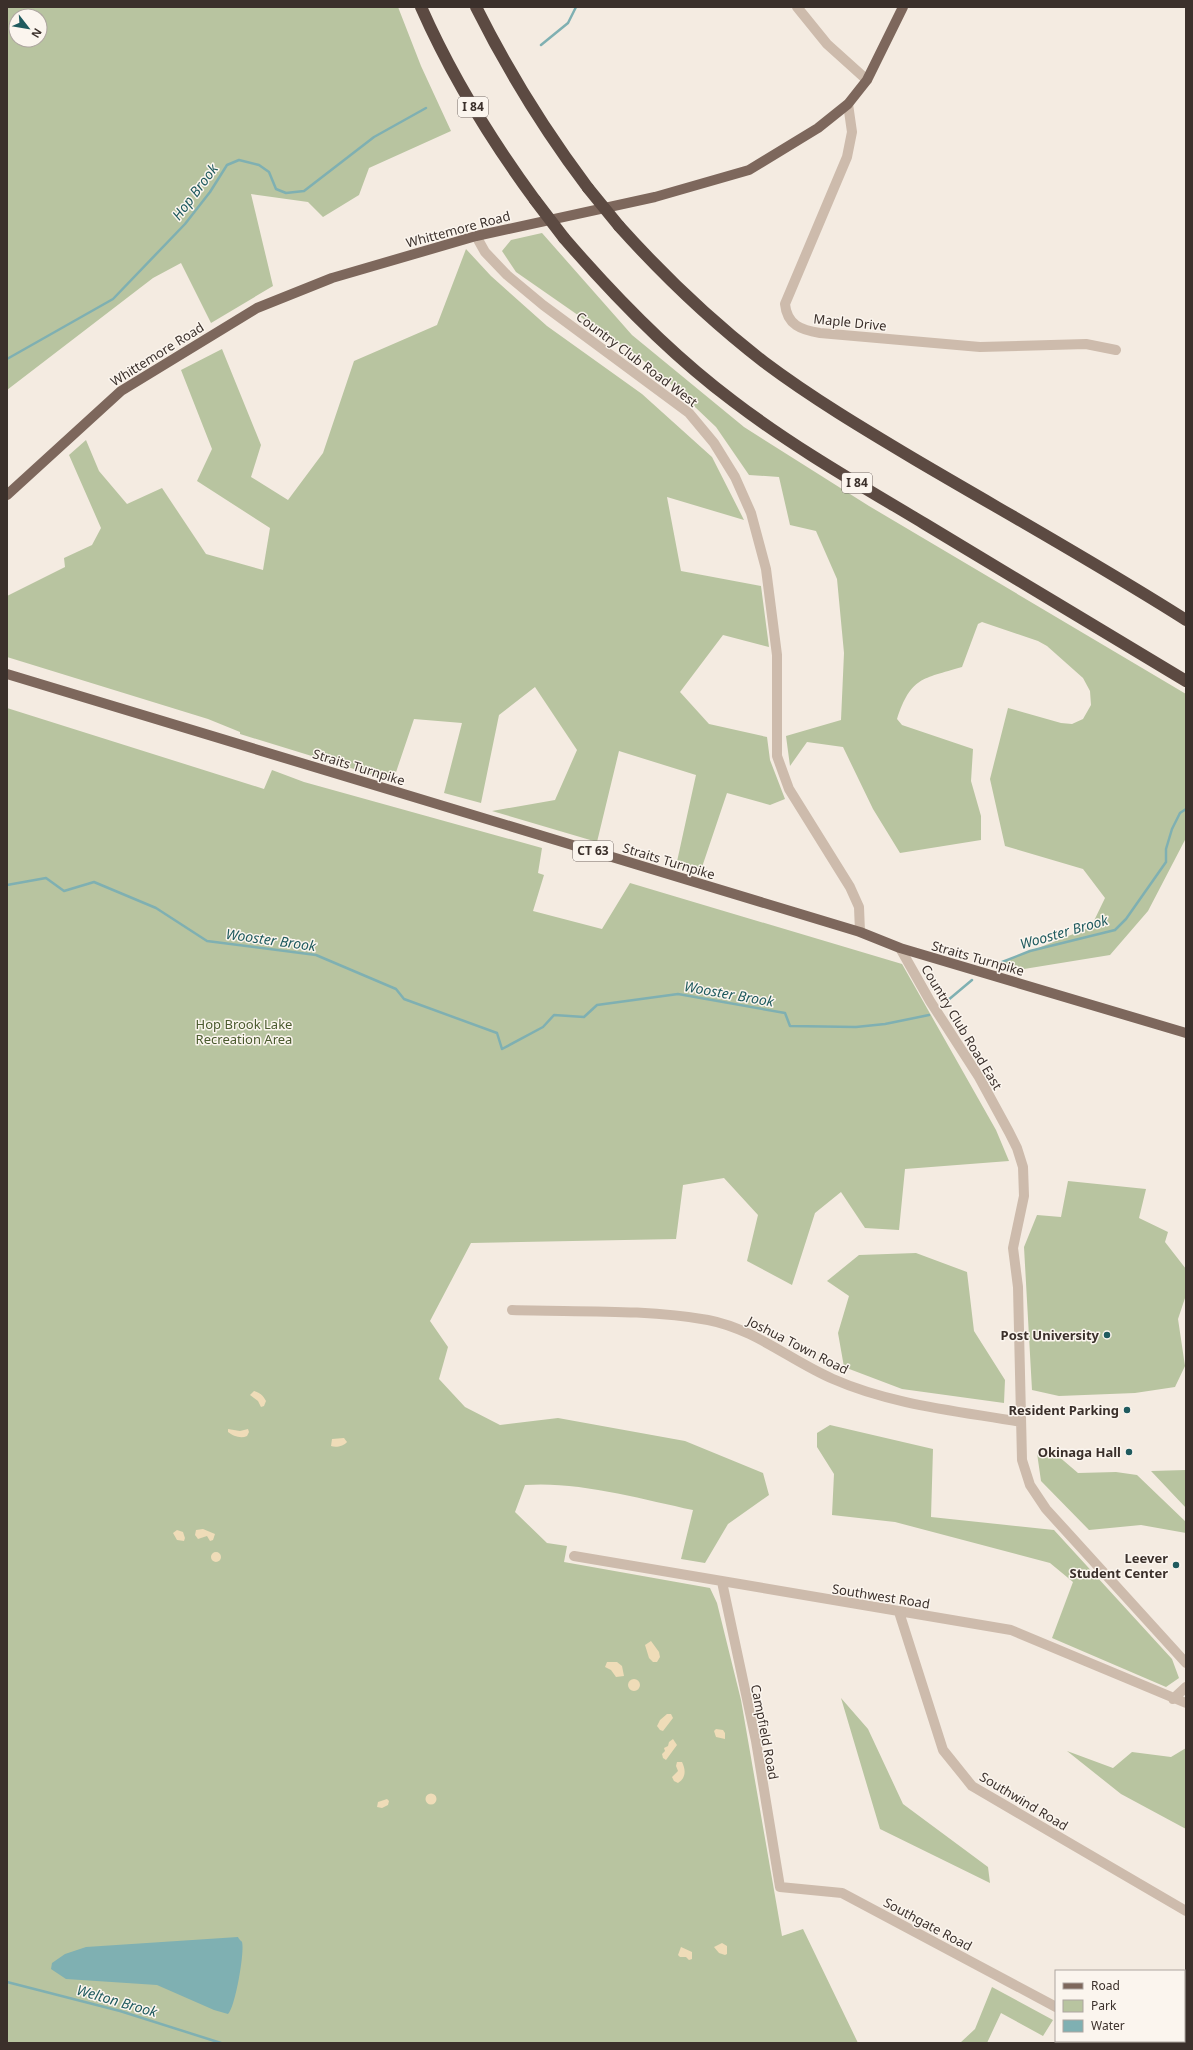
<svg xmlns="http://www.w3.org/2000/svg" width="1193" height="2050" font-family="'Noto Sans',sans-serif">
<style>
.green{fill:#b8c4a0;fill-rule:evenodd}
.sand{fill:#efdcb8}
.water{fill:#7fb0b2}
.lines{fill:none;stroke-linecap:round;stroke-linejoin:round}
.stream{stroke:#7fb0b2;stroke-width:2.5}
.minor{stroke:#cdbbac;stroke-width:10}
.major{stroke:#7d675c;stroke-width:10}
.highway{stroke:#5c4a42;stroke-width:12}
.highway-bridge{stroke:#5c4a42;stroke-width:12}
.poi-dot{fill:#1f5a5e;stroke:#fbf5ee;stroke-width:1.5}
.labels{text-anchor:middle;stroke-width:3;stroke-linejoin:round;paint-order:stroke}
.shield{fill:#fbf5ee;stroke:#756b66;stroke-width:1}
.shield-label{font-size:12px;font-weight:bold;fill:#3b302b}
.street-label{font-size:13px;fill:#3b302b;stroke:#fbf5ee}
.park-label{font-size:13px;fill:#4a5a2e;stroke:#fbf5ee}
.poi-label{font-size:13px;font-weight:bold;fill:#3b302b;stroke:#fbf5ee;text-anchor:end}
.water-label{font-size:14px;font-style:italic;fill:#1f5a5e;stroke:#fbf5ee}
</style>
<rect width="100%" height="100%" fill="#f4ebe1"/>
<path class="green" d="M7,7H398L421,66L451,131L369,168L359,195L323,217L308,202L251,194L273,286L211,323L181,263L153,278L7,390ZM16,16H40V40H16Z
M542,233L632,335L744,427L869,506L1186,694V838L1148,911L1110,955L1024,969L1000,963L1091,927L1105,898L1083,869L1005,846L990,779L1008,708L1061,723L1072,724L1083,719L1091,705L1090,691L1083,678L1047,646L1038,641L982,622L978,624L962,667C922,679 911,677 897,719L902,725L973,749L971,781L981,816V840L900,853L873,809L843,747L807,742L790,766L786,736L841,720L844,653L837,579L816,531L790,525L779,477L749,475L716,427L654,368L516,272L502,251L511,240Z
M466,249L491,276L547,326L642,394L712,457L744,520L667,497L681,571L761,586L769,647L723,635L680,692L709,724L767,737L770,760L785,799L770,805L727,793L701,870L676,866L696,775L619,751L597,842L492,811L555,800L577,750L535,687L499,715L481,803L444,793L462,723L414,719L393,781L240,734V732L208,719L7,657V596L65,567L64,558L92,545L101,528L69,455L86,440L99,471L127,504L162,488L206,554L263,570L270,528L197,481L212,449L181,370L222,349L261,445L251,477L288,500L323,453L354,361L437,325Z
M7,708L264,789L272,770L304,782L542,848L538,873L544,875L533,911L602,929L630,883L902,964L996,1130L1009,1161L905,1169L899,1230L865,1228L841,1192L815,1213L792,1285L747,1261L758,1215L724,1178L683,1185L676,1239L471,1243L430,1321L448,1347L439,1379L465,1407L500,1425L558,1418L685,1441L763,1473L769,1495L728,1524L705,1563L681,1559L693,1510C641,1499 578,1481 525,1485L515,1512L547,1543L567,1546L564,1562L710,1588L717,1603L741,1700L782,1936L803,1929L858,2043H7Z
M1068,1181L1146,1189L1139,1218L1168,1232L1165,1242L1186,1269V1295L1178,1319L1185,1366L1175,1387L1135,1393L1059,1396L1032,1390L1024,1247L1037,1215L1061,1217Z
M916,1253L967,1272L974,1331L1005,1380L1004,1403L902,1389L844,1367L838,1333L849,1296L827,1281L859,1255Z
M830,1425L933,1449L931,1517L1054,1530L1172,1659L1179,1678L1166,1687L1052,1638L1073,1582L1050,1563L895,1522L832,1515L834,1474L817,1447V1433Z
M1037,1453L1057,1455L1078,1473L1116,1472L1137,1475L1186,1522V1533L1141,1525L1089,1530L1041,1481Z
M1186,1470V1508L1151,1471Z
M841,1698L868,1729L903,1804L988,1867L990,1883L880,1829Z
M1186,1748V1829L1121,1794L1067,1751L1113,1768L1132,1752L1171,1757Z
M992,1987L1053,2020L1043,2036L1001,2013L987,2043H960L975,2029Z"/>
<path class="sand" d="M254,1391C260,1393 263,1395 266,1401L264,1406L261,1407L258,1401L250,1395Z
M228,1429L240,1431L248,1429L249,1432L247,1436C241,1439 233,1436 228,1432Z
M344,1438L347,1442C344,1446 336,1448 331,1446L332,1439Z
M203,1529L215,1534L213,1540L210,1541L207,1536L198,1539L195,1535L196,1530Z
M177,1530L183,1532L185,1538L184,1541L177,1540L173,1533Z
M211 1557a5 5 0 1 1 10 0a5 5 0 1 1-10 0Z
M651,1641L659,1652L660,1657L657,1662H653L649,1658L645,1645Z
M607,1662H617L622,1666L624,1676L616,1677L611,1670L605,1667Z
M628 1685a6 6 0 1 1 12 0a6 6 0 1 1-12 0Z
M667,1714H671L673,1718L663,1731L660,1730L657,1726L660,1720Z
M716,1729L723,1730L725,1733V1739L716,1737L714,1731Z
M673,1739L677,1745L666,1760L663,1758L662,1754L665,1751L664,1748L668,1746L669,1742Z
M677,1762H682C686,1770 686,1778 678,1783L674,1781L672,1777L678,1771L676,1766Z
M425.5 1799a5.5 5.5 0 1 1 11 0a5.5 5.5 0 1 1-11 0Z
M387,1799L389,1801L388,1805L382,1808L377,1807L378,1802Z
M722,1943L727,1946V1954L725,1955L719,1953L714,1947Z
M681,1947L692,1952V1959L689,1960L686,1957H680L678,1955Z"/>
<path class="water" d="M238,1937C238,1938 242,1942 242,1942C245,1951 235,2008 228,2014L214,2010L157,1985L66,1979L51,1969L52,1963L65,1954L86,1947Z"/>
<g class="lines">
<path class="stream" d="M541,45L568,23L576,7
M7,359L113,299L185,224L210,192L227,165L239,160L259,165L269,172L276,189L286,193L304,191L374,137L426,108
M7,885L46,878L64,891L94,882L156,908L207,941L316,955L396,989L404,999L497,1033L502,1049L543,1027L554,1015L584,1017L597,1005L678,994L785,1013L790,1026L856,1027L885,1024L929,1015
M997,964L1030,951L1115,930L1126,919L1166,862V849L1172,829L1180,813L1186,809
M947,1001L972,980
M7,1982L120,2011L221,2043"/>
<path class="minor" d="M797,7L827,44L867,80
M848,104L852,132L847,157L785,304C787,325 801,330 820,333L980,347L1086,344L1116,350
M476,236L485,252L507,275L543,305L689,413L714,443L735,477L751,513L766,569L777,655V756L789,789L850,887L859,907L860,932
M900,948L930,1001L979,1077L1009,1132L1017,1148L1023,1167L1024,1196L1013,1248L1018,1287L1022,1460L1030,1485L1046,1509L1186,1663
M512,1310C575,1312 646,1309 708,1320C755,1329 791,1361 833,1379C892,1405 958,1411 1021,1422
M574,1556L1011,1630L1186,1703
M722,1582L756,1741L780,1887L842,1893L1056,2007
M899,1612L943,1750L972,1786L1186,1911
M1173,1699L1186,1687
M1107,2041L1110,2043"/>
<path class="major" d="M7,495L121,391L257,308L332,278L476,236L655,197L749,170L818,128L848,104L867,80L903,7
M7,674L860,932L900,948L1186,1033"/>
<path class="highway" d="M421,7C451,75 491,140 535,200
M476,7C508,71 545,131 588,188
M619,226C663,275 711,321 764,362C812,398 864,429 916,460C1006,513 1098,564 1186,620
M564,238C615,297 670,354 733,401C793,447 860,485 925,524C1012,576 1099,629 1186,681"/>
<path class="highway-bridge" d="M588,188L619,226
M535,200L564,238"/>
</g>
<g class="poi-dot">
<circle cx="1107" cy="1335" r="4"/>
<circle cx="1127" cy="1410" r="4"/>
<circle cx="1129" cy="1452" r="4"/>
<circle cx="1176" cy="1565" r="4"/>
</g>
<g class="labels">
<g class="shield">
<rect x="458" y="97" width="30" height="20" rx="3"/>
<rect x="842" y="473" width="30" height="20" rx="3"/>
<rect x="573" y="841" width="40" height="20" rx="3"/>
</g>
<g class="shield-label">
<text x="473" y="111">I 84</text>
<text x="857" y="487">I 84</text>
<text x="593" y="855">CT 63</text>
</g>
<g class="street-label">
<text transform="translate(458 229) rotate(-15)" y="5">Whittemore Road</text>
<text transform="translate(850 322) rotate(6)" y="5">Maple Drive</text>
<text transform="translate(157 354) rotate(-32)" y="5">Whittemore Road</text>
<text transform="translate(637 359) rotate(37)" y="5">Country Club Road West</text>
<text transform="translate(359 767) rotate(17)" y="5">Straits Turnpike</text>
<text transform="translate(669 861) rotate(17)" y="5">Straits Turnpike</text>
<text transform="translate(978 958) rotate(16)" y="5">Straits Turnpike</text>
<text transform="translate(962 1027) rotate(59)" y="5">Country Club Road East</text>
<text transform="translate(798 1345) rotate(27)" y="5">Joshua Town Road</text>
<text transform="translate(881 1596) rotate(9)" y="5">Southwest Road</text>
<text transform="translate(765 1732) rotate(79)" y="5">Campfield Road</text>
<text transform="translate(1024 1801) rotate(31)" y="5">Southwind Road</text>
<text transform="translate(928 1924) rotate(28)" y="5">Southgate Road</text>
</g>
<g class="park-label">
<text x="244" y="1029">Hop Brook Lake<tspan x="244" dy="15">Recreation Area</tspan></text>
</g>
<g class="poi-label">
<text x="1099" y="1340">Post University</text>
<text x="1119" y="1415">Resident Parking</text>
<text x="1121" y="1457">Okinaga Hall</text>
<text x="1168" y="1563">Leever<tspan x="1168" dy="15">Student Center</tspan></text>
</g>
<g class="water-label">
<text transform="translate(195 192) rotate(-53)" y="5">Hop Brook</text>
<text transform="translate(1064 932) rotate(-16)" y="5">Wooster Brook</text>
<text transform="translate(271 940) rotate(8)" y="5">Wooster Brook</text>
<text transform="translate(729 994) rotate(10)" y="5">Wooster Brook</text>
<text transform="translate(117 2001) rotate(16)" y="5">Welton Brook</text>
</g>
</g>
<rect width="1193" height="2050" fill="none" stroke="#3b302b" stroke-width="16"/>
<rect x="1055" y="1970" width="130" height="72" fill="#fbf5ee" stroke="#aea6a0"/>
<rect x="1063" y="1983" width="20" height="6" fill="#7d675c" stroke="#aea6a0"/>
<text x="1091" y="1990" font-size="12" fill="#3b302b">Road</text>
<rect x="1063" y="2000" width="20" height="12" fill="#b8c4a0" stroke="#aea6a0"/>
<text x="1091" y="2010" font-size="12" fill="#3b302b">Park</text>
<rect x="1063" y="2020" width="20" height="12" fill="#7fb0b2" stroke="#aea6a0"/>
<text x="1091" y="2030" font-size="12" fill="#3b302b">Water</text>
<g transform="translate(28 28) rotate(121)"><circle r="19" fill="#fbf5ee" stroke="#aea6a0"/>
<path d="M0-3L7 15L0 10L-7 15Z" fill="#1f5a5e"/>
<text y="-6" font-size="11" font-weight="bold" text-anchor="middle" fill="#3b302b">N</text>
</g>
</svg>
